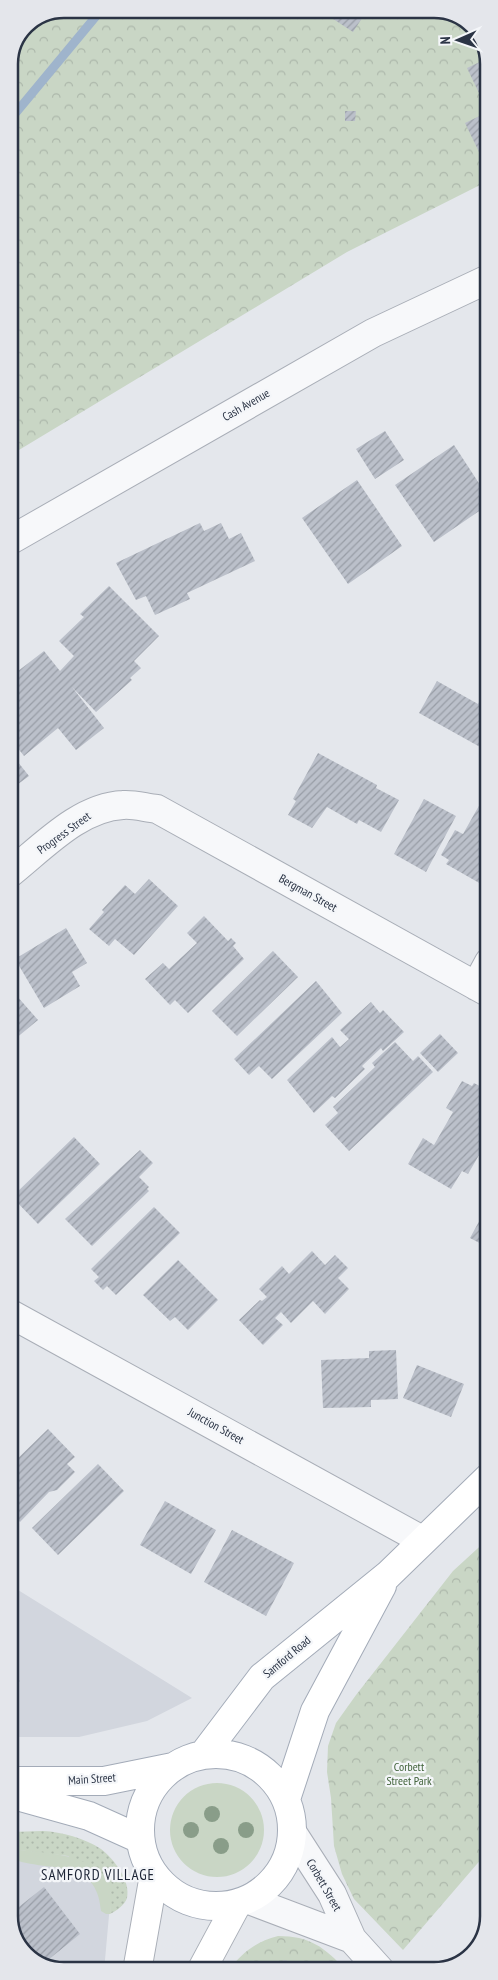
<svg xmlns="http://www.w3.org/2000/svg" width="498" height="1980" font-family="'PT Sans Narrow',sans-serif">
<style>
.built{fill:#d2d6de}
.grass{fill:url(#grass-dots)}
.park{fill:url(#park-crowns)}
.garden{fill:#c9d6c5}
.lines{fill:none;stroke-linecap:round;stroke-linejoin:round}
.stream{stroke:#9fb4cc;stroke-width:9}
.building{fill:url(#building-hatch)}
.street-casing{stroke:#a9aeb7;stroke-width:30}
.secondary-casing{stroke:#a9aeb7;stroke-width:30}
.primary-casing{stroke:#a3abb8;stroke-width:30}
.path{stroke:#c2c5cb;stroke-width:3;stroke-dasharray:4 4;stroke-linecap:butt}
.street{stroke:#f7f8fa;stroke-width:28}
.secondary{stroke:#fff;stroke-width:28}
.primary{stroke:#fff;stroke-width:28}
.tree{fill:#899d89}
.labels{text-anchor:middle;stroke-width:4.5;stroke-linejoin:round;paint-order:stroke}
.street-label{font-size:12px;fill:#2b3445;stroke:#f4f6f9}
.park-label{font-size:12px;fill:#3f6138;stroke:#f4f6f9}
.quarter-label{font-size:15px;letter-spacing:1px;fill:#1d2536;stroke:#f4f6f9}
.rim{fill:none;stroke:#2b3445;stroke-width:2.5}
</style>
<defs>
<pattern id="grass-dots" width="8" height="8" patternUnits="userSpaceOnUse" patternTransform="scale(1.25)"><rect width="8" height="8" fill="#c9d6c5"/><path d="M2 2h.1M6 6h.1" fill="none" stroke="#adb8ab" stroke-width="1.8" stroke-linecap="round"/></pattern>
<pattern id="park-crowns" width="20" height="18" patternUnits="userSpaceOnUse" patternTransform="scale(1.25)"><rect width="20" height="18" fill="#c9d6c5"/><path d="M2 6a3 3 0 1 1 6 0M12 15a3 3 0 1 1 6 0" fill="none" stroke="#adb8ab"/></pattern>
<pattern id="building-hatch" width="6" height="6" patternUnits="userSpaceOnUse" patternTransform="scale(1.25)"><rect width="6" height="6" fill="#bbc0ca"/><path d="M-1 1l2-2M0 6l6-6M5 7l2-2" fill="none" stroke="#989da6"/></pattern>
</defs>
<rect width="100%" height="100%" fill="#e4e7ec"/>
<path class="built" d="M10,1585L192,1698L147,1721L79,1737H10Z
M10,1849L68,1856L111,1893L104,1971H57L25,1955L10,1927Z
M489,1868V1916L479,1942Z"/>
<path class="grass" d="M43,1831C62,1832 84,1838 101,1849C114,1859 131,1881 127,1898C125,1905 116,1911 110,1914L111,1893L68,1856L10,1849V1832Z"/>
<path class="park" d="M64,9H441L471,23L488,53V181L347,252L9,456V64L25,25Z
M489,1538V1850L403,1950L354,1899L342,1874L334,1846L331,1798L327,1772L328,1746L336,1723L356,1695L453,1571Z
M278,1936C310,1936 324,1947 346,1970L228,1971C243,1952 255,1942 278,1936Z"/>
<path class="garden" d="M170 1830a47 47 0 1 1 94 0a47 47 0 1 1-94 0Z
M10,1849C41,1853 106,1852 111,1894C112,1900 111,1907 110,1914H106L101,1911C97,1857 50,1873 12,1859Z"/>
<g class="lines">
<path class="stream" d="M9,121L102,9"/>
</g>
<path class="building" d="M318,9H368L353,32Z
M488,58V147L479,152L465,123L488,112L467,68Z
M345,111H356L355,121H345Z
M488,379V393L482,385Z
M385,431L404,460L375,479L356,449Z
M454,445L488,497V505L434,542L395,485Z
M357,480L402,546L348,584L302,518Z
M200,523L204,531L221,523L229,539L241,533L255,561L187,593L190,599L155,615L146,596L136,600L116,563Z
M109,586L159,636L134,661L141,668L130,678L132,680L96,712L72,687L104,728L76,750L58,728L24,756L9,737V678L44,651L60,671L74,656L59,641L84,617L80,614Z
M437,681L478,704L489,685V752L419,713Z
M9,746L13,751L10,752L29,776L10,790Z
M318,753L377,785L376,788L399,800L381,832L359,820L357,824L327,807L312,828L288,815L296,801L293,799Z
M485,795L489,797V869L481,884L446,864L449,860L441,855L455,830L463,834Z
M424,799L456,816L426,872L394,854Z
M149,879L178,906L134,955L115,939L109,946L89,929L104,912L102,910L125,885L135,894Z
M204,916L228,941L231,938L236,943L233,946L244,959L188,1013L175,1000L170,1005L145,979L163,963L169,969L197,943L187,933Z
M66,928L87,963L72,972L80,986L44,1008L15,959Z
M273,951L298,977L237,1036L212,1011Z
M316,981L342,1013L272,1079L259,1066L249,1075L234,1059Z
M9,987L38,1020L9,1044Z
M371,1002L380,1013L383,1010L404,1032L383,1051L381,1048L362,1066L365,1069L335,1098L332,1096L314,1113L287,1080L332,1037L340,1047L349,1039L340,1030Z
M440,1034L458,1053L438,1072L420,1053Z
M395,1042L413,1061L418,1056L433,1072L349,1151L325,1125L338,1113L333,1107L375,1067L372,1063Z
M462,1081L472,1086L474,1083L487,1090L489,1087V1138L468,1174L462,1171L451,1189L408,1164L423,1138L434,1145L453,1112L446,1108Z
M74,1137L100,1164L38,1224L12,1197Z
M140,1150L153,1163L139,1177L149,1187L147,1189L149,1191L92,1246L65,1219Z
M489,1203V1248L470,1238Z
M154,1207L180,1233L116,1295L107,1286L103,1290L94,1281L99,1277L91,1269Z
M312,1251L325,1265L335,1255L348,1268L338,1278L349,1289L325,1314L313,1301L291,1323L281,1312L275,1318L283,1325L263,1345L239,1320L260,1300L262,1301L267,1297L259,1289L282,1266L289,1274Z
M178,1260L218,1300L188,1330L175,1317L170,1321L143,1295Z
M396,1350L398,1399L371,1400V1407L323,1408L321,1360L369,1358V1351Z
M417,1365L464,1384L451,1417L403,1398Z
M48,1429L75,1457L67,1464L75,1472L57,1490L49,1492L20,1522L12,1513L10,1515V1466Z
M98,1464L124,1491L58,1555L32,1528Z
M165,1501L216,1530L191,1574L140,1545Z
M232,1530L294,1563L266,1616L204,1582Z
M10,1611L18,1620L10,1627Z
M10,1669L20,1681L10,1690Z
M44,1887L80,1934L43,1964L25,1955L10,1927V1914Z"/>
<g class="lines">
<defs>
<path id="street" d="M9,541L373,333L488,279
M9,874C42,848 79,807 123,805C134,804 146,808 157,809L489,993
M476,986L489,962
M9,1313L422,1540
M292,1832L332,1894L352,1939L380,1970
M249,1900L352,1939"/>
<path id="secondary" d="M137,1971L154,1875
M201,1971L237,1904"/>
<path id="primary" d="M140 1830a76 76 0 1 1 152 0a76 76 0 1 1-152 0Z
M203,1755L262,1677L388,1575L489,1477
M10,1781H104L173,1767
M10,1794L89,1816L140,1839
M286,1799L315,1711L382,1586"/>
</defs>
<use href="#street" class="street-casing"/>
<use href="#secondary" class="secondary-casing"/>
<use href="#primary" class="primary-casing"/>
<path class="path" d="M261,1971C268,1966 279,1961 287,1962C302,1965 316,1971 330,1961"/>
<use href="#street" class="street"/>
<use href="#secondary" class="secondary"/>
<use href="#primary" class="primary"/>
</g>
<g class="tree">
<circle cx="212" cy="1814" r="8"/>
<circle cx="191" cy="1830" r="8"/>
<circle cx="246" cy="1830" r="8"/>
<circle cx="221" cy="1846" r="8"/>
</g>
<g class="labels">
<g class="street-label">
<text transform="translate(246 405) rotate(-30)" y="4">Cash Avenue</text>
<text transform="translate(64 833) rotate(-36)" y="4">Progress Street</text>
<text transform="translate(308 893) rotate(29)" y="4">Bergman Street</text>
<text transform="translate(216 1426) rotate(29)" y="4">Junction Street</text>
<text transform="translate(287 1657) rotate(-40)" y="4">Samford Road</text>
<text transform="translate(92 1779) rotate(-4)" y="4">Main Street</text>
<text transform="translate(324 1885) rotate(60)" y="4">Corbett Street</text>
</g>
<g class="park-label">
<text x="409" y="1771">Corbett<tspan x="409" dy="14">Street Park</tspan></text>
</g>
<g class="quarter-label">
<text x="98" y="1880">SAMFORD VILLAGE</text>
</g>
</g>
<path d="M0 0H498V1980H0ZM64 18H434A46 46 0 0 1 480 64V1916A46 46 0 0 1 434 1962H64A46 46 0 0 1 18 1916V64A46 46 0 0 1 64 18Z" fill="#e4e6eb" fill-rule="evenodd"/>
<path class="rim" d="M64 18H434A46 46 0 0 1 480 64V1916A46 46 0 0 1 434 1962H64A46 46 0 0 1 18 1916V64A46 46 0 0 1 64 18Z"/>
<g transform="translate(458 40) rotate(268)" stroke="#f4f6f9" stroke-width="4" paint-order="stroke">
<path d="M0-4L9 19L0 12L-9 19Z" fill="#2b3445"/>
<text y="-8" font-size="14" font-weight="bold" text-anchor="middle" fill="#2b3445">N</text>
</g>
</svg>
